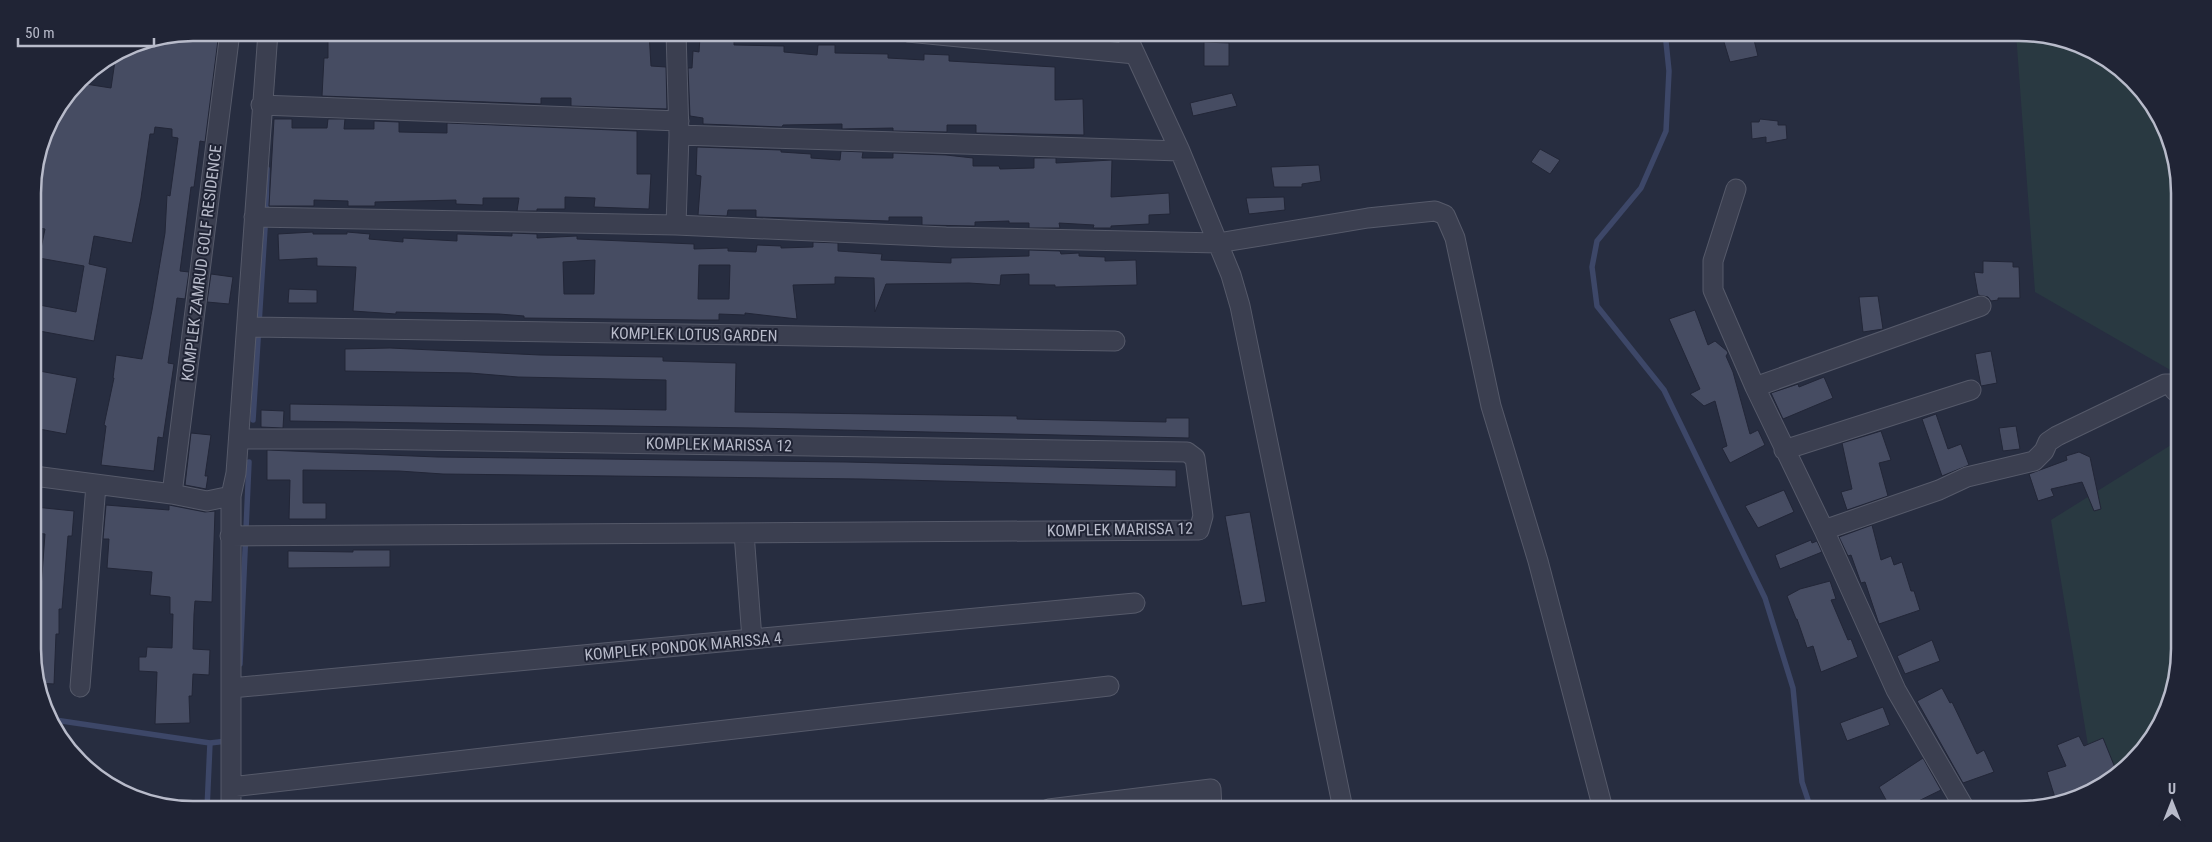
<svg xmlns="http://www.w3.org/2000/svg" width="2212" height="842" font-family="'Roboto Condensed',sans-serif">
<style>
.green{fill:#293941}
.lines{fill:none;stroke-linecap:round;stroke-linejoin:round}
.stream{stroke:#3d4768;stroke-width:5.5}
.building{fill:#464c62;stroke:#222637;fill-rule:evenodd}
.minor-casing{stroke:#565a6a;stroke-width:21}
.minor{stroke:#3b3f50;stroke-width:19}
.labels{text-anchor:middle;stroke-width:4;stroke-linejoin:round;paint-order:stroke}
.street-label{font-size:16px;fill:#b8bbca;stroke:#202435}
.rim{fill:none;stroke:#b8bbca;stroke-width:2.5}
</style>
<rect width="100%" height="100%" fill="#272d40"/>
<path class="green" d="M2016,33L2070,41L2140,87L2163,122L2178,172L2179,375L2035,292Z
M2179,440V649L2171,700L2146,746L2116,776L2095,788L2051,520Z"/>
<g class="lines">
<path class="stream" d="M1665,32L1669,71L1666,131L1641,188L1597,241L1592,267L1597,306L1664,390L1765,598L1793,688L1802,782L1811,809
M266,208L267,169
M253,420L265,228
M240,664L249,462
M55,720L210,743L227,741
M207,809L210,743"/>
</g>
<path class="building" d="M193,32H219L205,142L200,141L194,187H191L180,271L189,272L185,299L177,298L168,363L174,364L163,438L158,437L154,471L101,465L106,426L104,425L114,378H113L116,355L142,359L152,310L165,233L167,195L170,196L178,138L172,137V129L155,127L154,134H150L141,198L132,243L94,236L89,264L107,268L94,341L34,330V304L76,312L84,266L39,258L45,229L33,227V182L49,122L79,83L111,88L116,54L132,45Z
M328,32H649L651,66L666,67L667,109L571,106V98H541V104L322,96L324,58H328Z
M1721,32H1752L1758,56L1730,62Z
M700,37L734,40V45L784,46V52L817,55L818,45H835V53L888,54V58L924,60V54L949,55V61L1055,67V100L1083,99L1084,135L976,133V125H947V132L893,131V128L842,129V124L783,125L782,127L703,124V118L690,116L688,68H692L693,51L699,52Z
M1204,42L1229,43V66H1204Z
M1232,93L1237,106L1193,116L1190,103Z
M274,119H292V128H327L328,119H345L344,129H374V121L399,122V132L447,133V123L637,131V174H651L649,209L594,207L595,198L565,197V209H537V211H517L519,198H483V205L456,204V200L375,202V206H348V201L314,200V206H269Z
M1760,119L1778,121V125H1786L1787,139L1766,143V137L1752,139L1751,122H1759Z
M697,147L781,150V152L811,154V158L840,160L841,151L863,152L862,158H893V153L946,155L973,158V166H999L1000,169L1034,168V158H1056V163L1112,160L1111,197L1169,193L1170,214L1149,215V224L1111,226V228H1093L1094,225L1059,223L1060,228H1029V223H1009V221L975,222V226L922,225V217H889V221L756,217V210H728L727,216L698,215L701,176L696,175Z
M1540,149L1560,160L1550,174L1531,162Z
M1319,165L1321,181L1302,184V187H1274L1271,167Z
M1284,197L1285,210L1249,214L1246,198Z
M313,232V234H347V232L370,234L369,239L403,242V238L457,241V234L512,236V233L537,234V238L577,236V239L694,244V249L728,248V251L756,252L757,245L781,246V248L813,247V242L838,243V251L882,254L881,260L951,263V258L1029,256V250L1060,251L1061,254L1079,253V256L1105,257V261L1136,260L1137,285L1055,287V285H1029V274L1001,275L1000,285L969,283L886,284L875,312L874,278L835,277V284L793,285L797,319L745,313V315L719,314V320H699L524,318V316L499,314L396,312V314L353,311L356,267L317,266V258L279,260L278,234ZM595,260L594,294H564L563,262ZM699,265H730L729,299H698Z
M1983,261L2013,262V267H2019L2020,298H1998V300L1991,301L1988,297L1978,295L1974,272L1983,273Z
M211,274L233,277L229,304L207,302Z
M289,289L317,290V303H288Z
M1878,296L1883,329L1863,332L1859,297Z
M1695,310L1708,345L1715,341L1727,351L1728,353L1726,356L1733,372L1750,434L1758,430L1765,445L1730,463L1722,448L1727,446L1715,401L1704,406L1690,394L1700,389L1669,319Z
M390,348L540,355L663,357V361L736,363L735,412L1017,416V419L1166,422V418H1189V438L755,428L290,421V404L666,410V380L518,377L470,373L345,371V349Z
M1991,351L1997,383L1981,386L1975,354Z
M34,370L77,378L66,434L34,428Z
M1824,377L1833,398L1783,419L1771,393L1798,384L1799,387Z
M261,410L284,411L283,428L261,427Z
M1936,414L1948,449L1961,444L1969,465L1942,476L1922,419Z
M2016,426L2020,449L2003,451L1999,428Z
M1881,431L1891,460L1879,463L1888,496L1847,510L1841,492L1852,489L1842,443Z
M191,433L211,435L205,476H208L206,489L185,485Z
M267,450L437,457L846,462L1176,470V487L863,479L443,474L399,471L303,470V503H326V519H289L290,480H267Z
M2079,452L2090,457L2101,509L2094,511L2082,482L2051,489L2054,496L2038,501L2029,474L2067,460L2066,456Z
M1784,490L1794,512L1758,528L1745,506Z
M106,505L169,510V505L205,512L215,511L212,602L195,601L194,614L193,649L210,650L209,675L193,674L192,696H189L190,723L155,724L157,672L139,671V657H146L147,647L172,648L173,614H170V597L150,595L152,572L107,568L109,539H103Z
M35,507L74,511L72,536H68L62,609H59V634H56L54,684L37,683L36,680L37,615H39L45,534L35,533Z
M1250,512L1266,602L1242,606L1225,516Z
M1872,525L1881,560L1891,556L1894,565L1902,562L1911,591H1914L1920,610L1879,624L1865,582L1861,583L1851,555L1848,556L1839,537Z
M1811,540L1812,543L1817,541L1822,552L1780,569L1775,555Z
M353,550H390V567L288,568V551L353,552Z
M1830,581L1836,599L1831,600L1848,640L1851,639L1858,657L1821,672L1813,646L1807,648L1797,619H1796L1787,596L1800,589Z
M1932,640L1940,661L1905,674L1897,656Z
M1942,688L1950,703L1952,702L1977,754L1984,750L1994,772L1963,783L1917,701Z
M1883,707L1890,725L1847,741L1840,723Z
M2079,736L2084,746L2103,738L2118,775L2071,801L2057,804L2047,772L2066,766L2057,745Z
M1923,758L1941,790L1902,809H1891L1879,787Z"/>
<g class="lines">
<defs>
<path id="minor" d="M908,32L1135,54
M1125,32L1180,151L1231,275L1240,306L1343,809
M261,105L679,121
M679,135L1180,151
M1736,189L1713,261V290L1755,387L1824,530L1896,690L1965,809
M254,217L676,225L946,237L1218,243L1368,218L1435,211L1445,215L1455,238L1491,406L1538,561L1603,809
M676,225L679,135L676,32
M247,327L1115,341
M1755,387L1981,306
M1784,450L1971,390
M34,476L172,494L207,501L231,496L236,473L268,32
M172,494L230,32
M1824,530L1939,490L1967,477L2034,461L2044,451L2048,442L2057,436L2165,384H2170L2175,391
M744,533L752,639
M230,536L1199,530L1203,516L1195,458L1187,452L354,439H239
M80,687L96,485
M231,688L1135,603
M231,787L1109,686
M231,809V496
M1049,809L1211,789L1212,809"/>
</defs>
<use href="#minor" class="minor-casing"/>
<use href="#minor" class="minor"/>
</g>
<g class="labels">
<g class="street-label">
<text transform="translate(201 263) rotate(-83)" y="6">KOMPLEK ZAMRUD GOLF RESIDENCE</text>
<text transform="translate(694 334) rotate(1)" y="6">KOMPLEK LOTUS GARDEN</text>
<text transform="translate(719 444) rotate(1)" y="6">KOMPLEK MARISSA 12</text>
<text transform="translate(1120 529) rotate(-1)" y="6">KOMPLEK MARISSA 12</text>
<text transform="translate(683 646) rotate(-5)" y="6">KOMPLEK PONDOK MARISSA 4</text>
</g>
</g>
<path d="M0 0H2212V842H0ZM193 41H2019A152 152 0 0 1 2171 193V649A152 152 0 0 1 2019 801H193A152 152 0 0 1 41 649V193A152 152 0 0 1 193 41Z" fill="#202435" fill-rule="evenodd"/>
<path class="rim" d="M193 41H2019A152 152 0 0 1 2171 193V649A152 152 0 0 1 2019 801H193A152 152 0 0 1 41 649V193A152 152 0 0 1 193 41Z"/>
<g transform="translate(2172 802)" stroke="#202435" stroke-width="4" paint-order="stroke">
<path d="M0-4L9 19L0 12L-9 19Z" fill="#b8bbca"/>
<text y="-8" font-size="14" font-weight="bold" text-anchor="middle" fill="#b8bbca">U</text>
</g>
<path d="M18 38v8h136v-8" fill="none" stroke="#b8bbca" stroke-width="2.5"/>
<text x="25" y="38" font-size="15" fill="#b8bbca" stroke="#202435" stroke-width="4" paint-order="stroke">50 m</text>
</svg>
